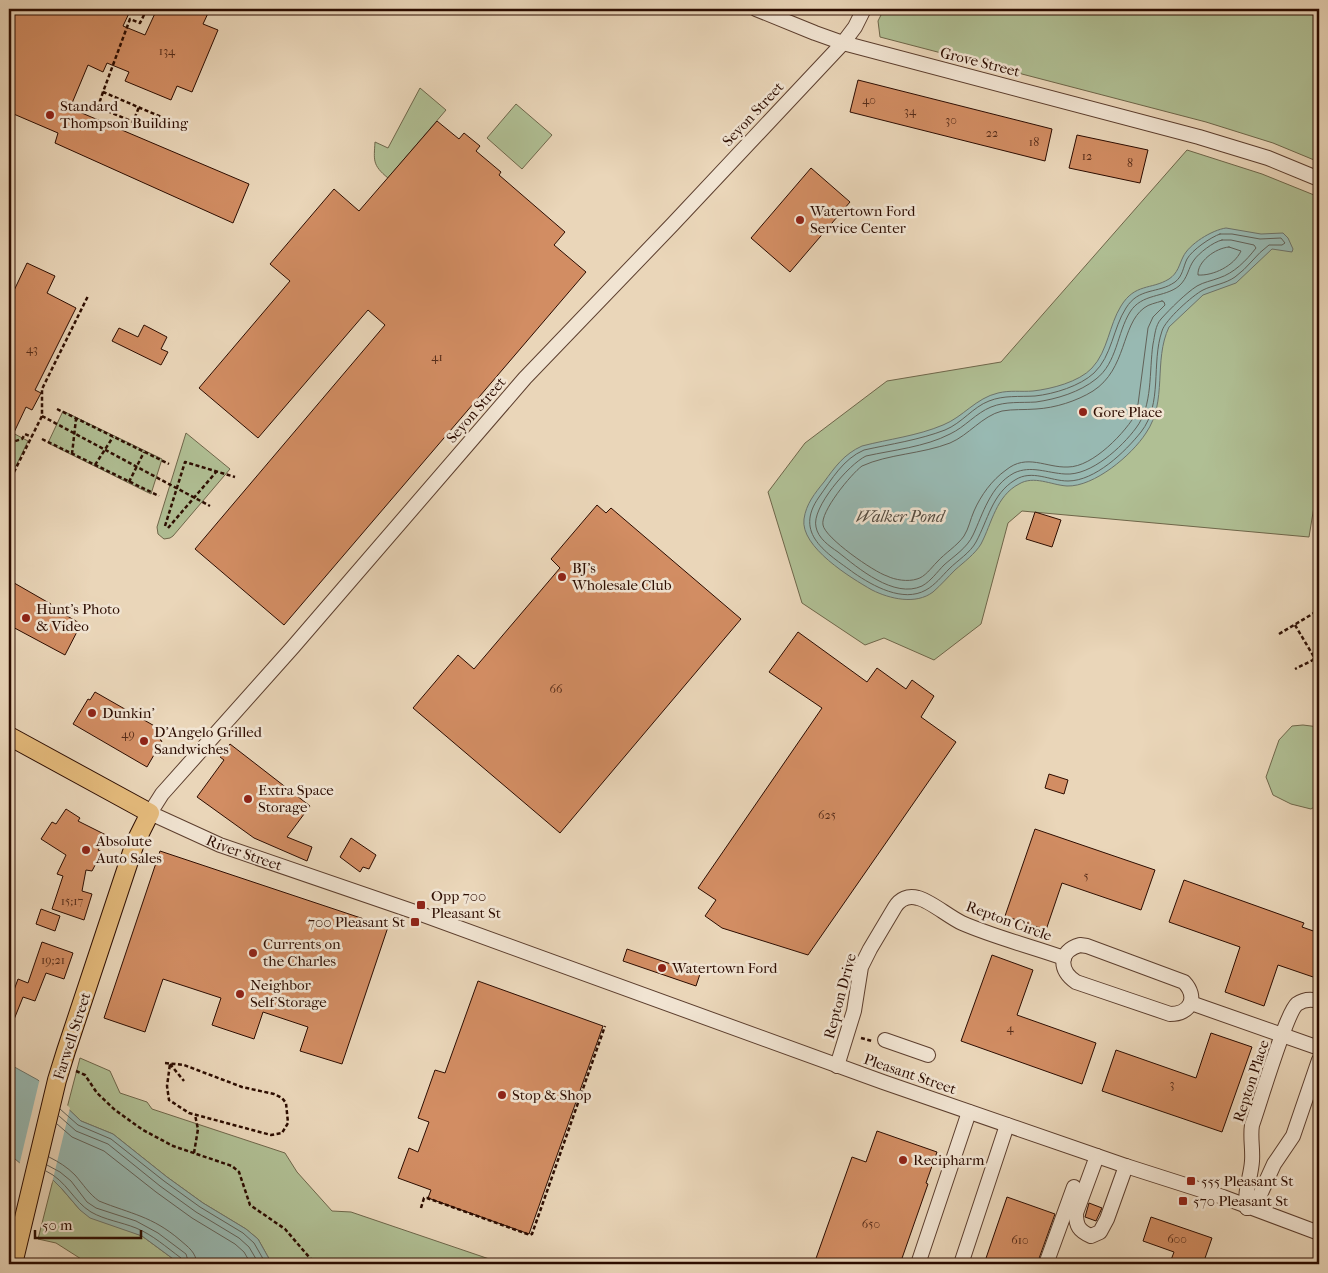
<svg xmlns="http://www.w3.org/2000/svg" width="1328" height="1273" font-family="'IM FELL French Canon',serif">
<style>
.green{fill:#b0bf94;stroke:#6e664a}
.water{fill:#98b9b2;stroke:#6d746b}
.pier{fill:#ead6b9}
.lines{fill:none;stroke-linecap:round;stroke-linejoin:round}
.shore{stroke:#626259;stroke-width:1}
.building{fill:#d28d63;stroke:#2c0c00}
.minor-casing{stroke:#5c3e2e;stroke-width:16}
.major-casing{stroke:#2c0c00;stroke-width:20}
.path{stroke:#2c0c00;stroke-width:2.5;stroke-dasharray:4 2.5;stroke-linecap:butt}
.minor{stroke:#f1e4d2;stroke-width:14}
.major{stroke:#e5bb7c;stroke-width:18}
.poi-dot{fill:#8f2418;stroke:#f1e4d2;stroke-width:2}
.labels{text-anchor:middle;stroke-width:5;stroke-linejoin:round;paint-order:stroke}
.number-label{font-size:12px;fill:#562c19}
.street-label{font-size:15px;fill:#2c0c00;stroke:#f1e4d2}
.poi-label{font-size:15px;fill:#2c0c00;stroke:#f1e4d2;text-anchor:start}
.water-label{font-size:16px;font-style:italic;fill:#52493e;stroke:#f1e4d2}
</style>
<rect width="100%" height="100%" fill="#ead6b9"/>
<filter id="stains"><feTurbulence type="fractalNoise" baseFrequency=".004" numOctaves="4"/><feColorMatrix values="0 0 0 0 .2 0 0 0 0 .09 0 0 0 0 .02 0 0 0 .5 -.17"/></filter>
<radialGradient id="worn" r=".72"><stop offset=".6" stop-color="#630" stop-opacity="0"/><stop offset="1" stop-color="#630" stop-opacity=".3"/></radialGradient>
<path class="green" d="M884,9H1319V162L1273,143L1206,122L880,37L878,21Z
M420,88L446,110L388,178C372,165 374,160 375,142L388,148Z
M516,104L552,135L522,169L487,138Z
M1187,150L1262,174L1319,197V476L1309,537L1022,511L1008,523L981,624L934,660L884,638L865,645L802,603L768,492L805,443L887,381L1001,362Z
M63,411L162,459L151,494L48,443Z
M9,431L28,441L14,470L9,468Z
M186,433L230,469L173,536L170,538L164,539L158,534L157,527Z
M1303,725L1319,727V804L1311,809L1291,804L1273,795L1266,777L1279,740L1292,726Z
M80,1058L110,1071L120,1093L147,1102L152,1109L285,1153L297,1172L332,1211L351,1212L504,1264H272L258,1239L246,1229L203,1203L167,1177L113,1134L81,1121L67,1108Z
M53,1180L62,1189L80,1210L142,1236L180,1264H89L56,1243L38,1239Z"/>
<path class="water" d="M1226,228L1261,234L1283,233L1288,238L1293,249L1292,252L1272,249L1236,283L1203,295L1169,327C1153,361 1168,401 1146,433C1132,455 1094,487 1067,486C1051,485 1034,475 1019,484C996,496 992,523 981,544C975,554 964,562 955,570C948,577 941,585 933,592C916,605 890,599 872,590C851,578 800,547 804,519C806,504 815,493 824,482C835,467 844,454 862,446C889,439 917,436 943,425C963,417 976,398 998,393C1010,390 1021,392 1033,391C1051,389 1079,382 1092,368C1108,351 1109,325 1121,306C1135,283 1151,290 1169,279C1178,273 1179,265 1183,257C1189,244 1212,230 1226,228Z
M9,1064L38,1080L81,1121L113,1134L167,1177L203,1203L246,1229L258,1239L272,1264H180L142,1236L90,1218L80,1210L62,1189L53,1180L21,1164L9,1154Z"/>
<path class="pier" d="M40,1078L70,1108L52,1183L19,1166Z"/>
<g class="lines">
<path class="shore" d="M1220,234H1232L1260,239L1281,238L1285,243L1282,245H1269C1256,254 1248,268 1235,277C1225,284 1213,285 1203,290C1193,295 1165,320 1162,331C1151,363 1163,404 1141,432C1125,452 1095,481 1068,481C1050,481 1032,469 1015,480C992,494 988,520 976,542C970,553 958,560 949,569C942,576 935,585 926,590C903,603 873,586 854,573C827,553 793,534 819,497C832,479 843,459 864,450C891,444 919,440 945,430C962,423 973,407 989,401C1004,395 1019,397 1035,396C1054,394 1080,386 1094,373C1112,356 1113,328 1126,308C1139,287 1158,294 1175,282C1183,276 1183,267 1187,259C1192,250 1211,237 1220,234Z
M1222,240H1231L1254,245L1256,248C1246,261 1234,273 1219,278C1211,281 1204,282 1197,286C1186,293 1170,309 1161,319C1155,326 1155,335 1153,344C1149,371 1153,406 1136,428C1122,447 1091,476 1065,474C1047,473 1031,465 1014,473C990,486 983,514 973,535C967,548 954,556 944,565C937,572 931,581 922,586C894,599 858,568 838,552C829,546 818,538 816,527C811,508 849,464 866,456C893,450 925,447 950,434C965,427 976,413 991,407C1006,401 1021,403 1036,402C1057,399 1080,392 1096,379C1117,363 1117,333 1130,312C1142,293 1164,298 1179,286C1188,278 1188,268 1194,260C1199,253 1213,242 1222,240Z
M1229,247L1241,251C1234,266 1213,276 1198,275C1197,262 1215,248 1229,247Z
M1162,301L1164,302L1165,305L1153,317L1148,328L1137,412C1126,432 1093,467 1068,467C1046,468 1027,453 1006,470C992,480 981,495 974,511C970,520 969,528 964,536C957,546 945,553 937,562C931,568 925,577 917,579C908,582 895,580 887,576C874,572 825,538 823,525C820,512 851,474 862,466C888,454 922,454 950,443C969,435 982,416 1002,411C1013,409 1024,410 1036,409C1055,408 1077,401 1093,391C1127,369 1121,325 1144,308C1149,304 1156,303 1162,301Z
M60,1109L78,1125L111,1139L164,1181L200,1207L243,1233L254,1243L266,1264
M59,1116L76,1131L108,1144L160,1186L196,1212L239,1238L249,1247L259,1264
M57,1124L72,1137L104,1151L156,1192L192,1218L235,1244L244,1252L251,1264
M49,1157C59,1162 67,1167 75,1175C83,1184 89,1194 99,1201C131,1214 152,1216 180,1240C188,1247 196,1252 197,1264
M47,1165L60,1172L71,1181L87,1202L96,1208L136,1221L158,1233L186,1254L189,1264
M46,1171C67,1181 73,1201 91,1212C105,1220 121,1222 136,1228C153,1235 166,1247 181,1258L183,1264"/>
</g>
<path class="building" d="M9,9H131L123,26L145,35L157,9H210L203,24L218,30L192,92L177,86L171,100L125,81L129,72L107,63L103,72L88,65L70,108L249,184L233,223L55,143L58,133L9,112Z
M858,80L1052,129L1045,161L850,112Z
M437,121L459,139L464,133L480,146L476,151L501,172L499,175L565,232L554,245L586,272L284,625L195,549L385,325L368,310L258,438L199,388L290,281L270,264L334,189L359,211Z
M1077,135L1148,150L1140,183L1069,168Z
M811,168L850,202L790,272L751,238Z
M27,263L55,276L47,293L76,308L35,390L41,393L32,410L26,407L9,443V301Z
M144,325L167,337L161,349L168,352L161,365L112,341L119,328L138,337Z
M597,505L606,513L611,508L741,619L560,833L413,708L458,655L474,669L560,568L551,559Z
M1035,512L1061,520L1052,547L1026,539Z
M9,580L42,599L51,604L50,606L81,624L65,655L9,625Z
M798,632L867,682L877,668L906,689L912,680L934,696L921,717L956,742L808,955L722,928L705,916L716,900L698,888L822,708L769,672Z
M95,692L165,732L160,740L162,741L147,767L73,724L88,699L90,700Z
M230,744L310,806L287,837L312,847L307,861L254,838L197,797L224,760L220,757Z
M1049,774L1068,780L1064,794L1045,788Z
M66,809L80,818L78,821L106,835L98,850L102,852L92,871L86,870L82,891L92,894L84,920L52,909L63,876L57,874L66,855L41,839L52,822L56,824Z
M1035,829L1155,870L1141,910L1062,883L1046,930L1005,916Z
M351,838L376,855L369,869L363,867L360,872L340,857Z
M160,851L388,927L342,1064L300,1051L308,1027L263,1012L254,1039L212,1025L221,998L163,979L145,1032L104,1018Z
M1184,880L1304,923L1302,927L1319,933V979L1278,965L1264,1006L1225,992L1240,947L1169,922Z
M41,909L60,916L55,931L36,924Z
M42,942L73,953L64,979L46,973L35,1001L23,997L9,1032V1004L18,979L28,983Z
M627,949L700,974L696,986L623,961Z
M992,955L1033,970L1017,1015L1096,1043L1082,1084L961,1041Z
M478,981L603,1026L529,1234L428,1198L431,1190L398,1178L409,1148L418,1152L429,1122L418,1118L435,1070L445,1073Z
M1211,1033L1252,1047L1222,1132L1102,1091L1116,1050L1196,1078Z
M877,1131L937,1152L926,1183L928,1184L900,1264H814L852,1157L866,1162Z
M1007,1197L1055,1214L1037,1264H984Z
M1089,1203L1102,1208L1096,1221L1085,1217Z
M1151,1217L1212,1238L1203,1264H1182L1171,1260L1174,1252L1143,1241Z"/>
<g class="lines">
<defs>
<g id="minor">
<path d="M756,9L815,33L843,43L1199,137L1268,158L1319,179"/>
<path id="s1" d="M864,9L855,27L843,43L672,225L525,378L293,647L162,794L150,813L220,845L418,913L883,1082L1126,1166L1223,1197L1319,1233"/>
<path d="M1080,945L1087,946L1184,982C1198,997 1191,1014 1170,1014L1076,982C1059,971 1058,951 1080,945Z"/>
<path d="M1191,1003L1319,1048"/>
<path d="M885,1040L928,1055"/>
<path d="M837,1066L854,1011L861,967L870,949L895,907C900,899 908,895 918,898C929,900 949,917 962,923C994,937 1030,946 1064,958"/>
<path d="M1097,1156L1076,1213C1076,1226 1079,1231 1091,1236L1100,1232L1107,1219L1126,1166"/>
<path d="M1247,1208C1244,1191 1251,1177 1252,1161C1253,1149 1250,1137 1252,1125C1259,1106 1286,1013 1297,1004C1304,999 1312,999 1319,1001"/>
<path d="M1247,1208L1259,1197L1274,1164L1293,1136L1319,1060"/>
<path d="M918,1264L969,1112"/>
<path d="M961,1264L1007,1125"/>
<path d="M1046,1264L1074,1187"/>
</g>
<path id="major" d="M9,736L150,813L135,843L66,1051L57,1080L13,1264"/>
</defs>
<use href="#minor" class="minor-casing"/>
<use href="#major" class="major-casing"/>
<path class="path" d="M147,9L140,23L130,19L103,92L173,122
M103,92L98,107L133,122L139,107
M57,409L169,464
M42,416L210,506
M42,439L159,496
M9,443L22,439L25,434L32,437
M72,454L76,419
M95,465L113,437
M11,478L42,416V389L88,296
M129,482L144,452
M165,526L185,462L235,477
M168,528L217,471
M1295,625L1314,657L1313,660L1295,669
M1279,634L1319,610
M861,1038L872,1041
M165,1063L184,1065L242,1087L274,1094L282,1098L286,1103L288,1123L282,1133L271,1135L189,1113L169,1100L167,1086L170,1064
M170,1064L184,1081
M76,1071L85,1075L97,1093L115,1110L143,1130L173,1146L232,1166L239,1172L250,1205L285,1229L315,1264
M194,1153L198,1129L195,1115
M421,1208L424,1198H427L530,1235L532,1234L605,1026"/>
<use href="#minor" class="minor"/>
<use href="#major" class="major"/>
</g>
<g class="poi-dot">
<circle cx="50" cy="115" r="5"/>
<circle cx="800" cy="220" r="5"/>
<circle cx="1083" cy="412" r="5"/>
<circle cx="562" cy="577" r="5"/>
<circle cx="26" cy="618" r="5"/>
<circle cx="92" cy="713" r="5"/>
<circle cx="144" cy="741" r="5"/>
<circle cx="248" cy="799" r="5"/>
<circle cx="86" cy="850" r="5"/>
<rect x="416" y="900" width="10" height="10" rx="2.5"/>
<rect x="410" y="917" width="10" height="10" rx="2.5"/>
<circle cx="253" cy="953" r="5"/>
<circle cx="662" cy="968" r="5"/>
<circle cx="240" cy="994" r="5"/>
<circle cx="502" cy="1095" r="5"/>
<circle cx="903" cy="1160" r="5"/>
<rect x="1186" y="1176" width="10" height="10" rx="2.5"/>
<rect x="1178" y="1196" width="10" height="10" rx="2.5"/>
</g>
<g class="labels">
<g class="number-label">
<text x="167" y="55">134</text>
<text x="869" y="104">40</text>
<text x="910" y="115">34</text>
<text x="951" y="124">30</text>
<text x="992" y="137">22</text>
<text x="1034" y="146">18</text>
<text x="1087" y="160">12</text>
<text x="1130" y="167">8</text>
<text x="32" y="353">43</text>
<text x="437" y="361">41</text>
<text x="556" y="693">66</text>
<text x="128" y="738">49</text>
<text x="827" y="819">625</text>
<text x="1086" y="880">5</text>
<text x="72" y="905">15;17</text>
<text x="53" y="964">19;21</text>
<text x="1010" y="1032">4</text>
<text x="1172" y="1088">3</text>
<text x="871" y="1228">650</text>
<text x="1177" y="1243">600</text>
<text x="1020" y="1244">610</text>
</g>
<g class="street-label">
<text transform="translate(980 62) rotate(14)" y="5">Grove Street</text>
<text transform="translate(753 114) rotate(-47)" y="5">Seyon Street</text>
<text transform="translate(476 410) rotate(-49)" y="5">Seyon Street</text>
<text dy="5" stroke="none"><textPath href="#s1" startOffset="1179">River Street</textPath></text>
<text transform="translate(1009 921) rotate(20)" y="5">Repton Circle</text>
<text transform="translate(840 996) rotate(-75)" y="5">Repton Drive</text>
<text transform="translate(72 1036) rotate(-72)" y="5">Farwell Street</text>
<text transform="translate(910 1074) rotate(19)" y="5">Pleasant Street</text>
<text transform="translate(1251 1081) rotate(-72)" y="5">Repton Place</text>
</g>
<g class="poi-label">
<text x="60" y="111">Standard<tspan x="60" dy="17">Thompson Building</tspan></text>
<text x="810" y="216">Watertown Ford<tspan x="810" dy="17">Service Center</tspan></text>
<text x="1093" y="417">Gore Place</text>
<text x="572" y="573">BJ's<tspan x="572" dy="17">Wholesale Club</tspan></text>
<text x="36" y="614">Hunt's Photo<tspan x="36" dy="17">&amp; Video</tspan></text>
<text x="102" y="718">Dunkin'</text>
<text x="154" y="737">D'Angelo Grilled<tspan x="154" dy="17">Sandwiches</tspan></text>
<text x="258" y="795">Extra Space<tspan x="258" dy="17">Storage</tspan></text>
<text x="96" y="846">Absolute<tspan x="96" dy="17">Auto Sales</tspan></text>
<text x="431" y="901">Opp 700<tspan x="431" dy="17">Pleasant St</tspan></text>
<text x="405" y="927" text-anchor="end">700 Pleasant St</text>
<text x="263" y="949">Currents on<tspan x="263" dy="17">the Charles</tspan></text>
<text x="672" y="973">Watertown Ford</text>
<text x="250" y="990">Neighbor<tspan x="250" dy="17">Self Storage</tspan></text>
<text x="512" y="1100">Stop &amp; Shop</text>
<text x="913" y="1165">Recipharm</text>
<text x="1201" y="1186">555 Pleasant St</text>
<text x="1193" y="1206">570 Pleasant St</text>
</g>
<g class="water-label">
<text x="900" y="522">Walker Pond</text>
</g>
</g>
<rect width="1328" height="1273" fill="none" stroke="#ead6b9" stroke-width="30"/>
<rect x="10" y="10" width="1308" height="1253" fill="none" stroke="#2c0c00" stroke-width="2.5"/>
<rect x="15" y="15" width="1298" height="1243" fill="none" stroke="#2c0c00"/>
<path d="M35 1230v8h106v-8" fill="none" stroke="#2c0c00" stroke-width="2.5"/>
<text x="42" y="1230" font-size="15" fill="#2c0c00" stroke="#f1e4d2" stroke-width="4" paint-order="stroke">50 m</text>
<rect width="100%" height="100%" filter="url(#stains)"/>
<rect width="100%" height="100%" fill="url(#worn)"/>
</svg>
